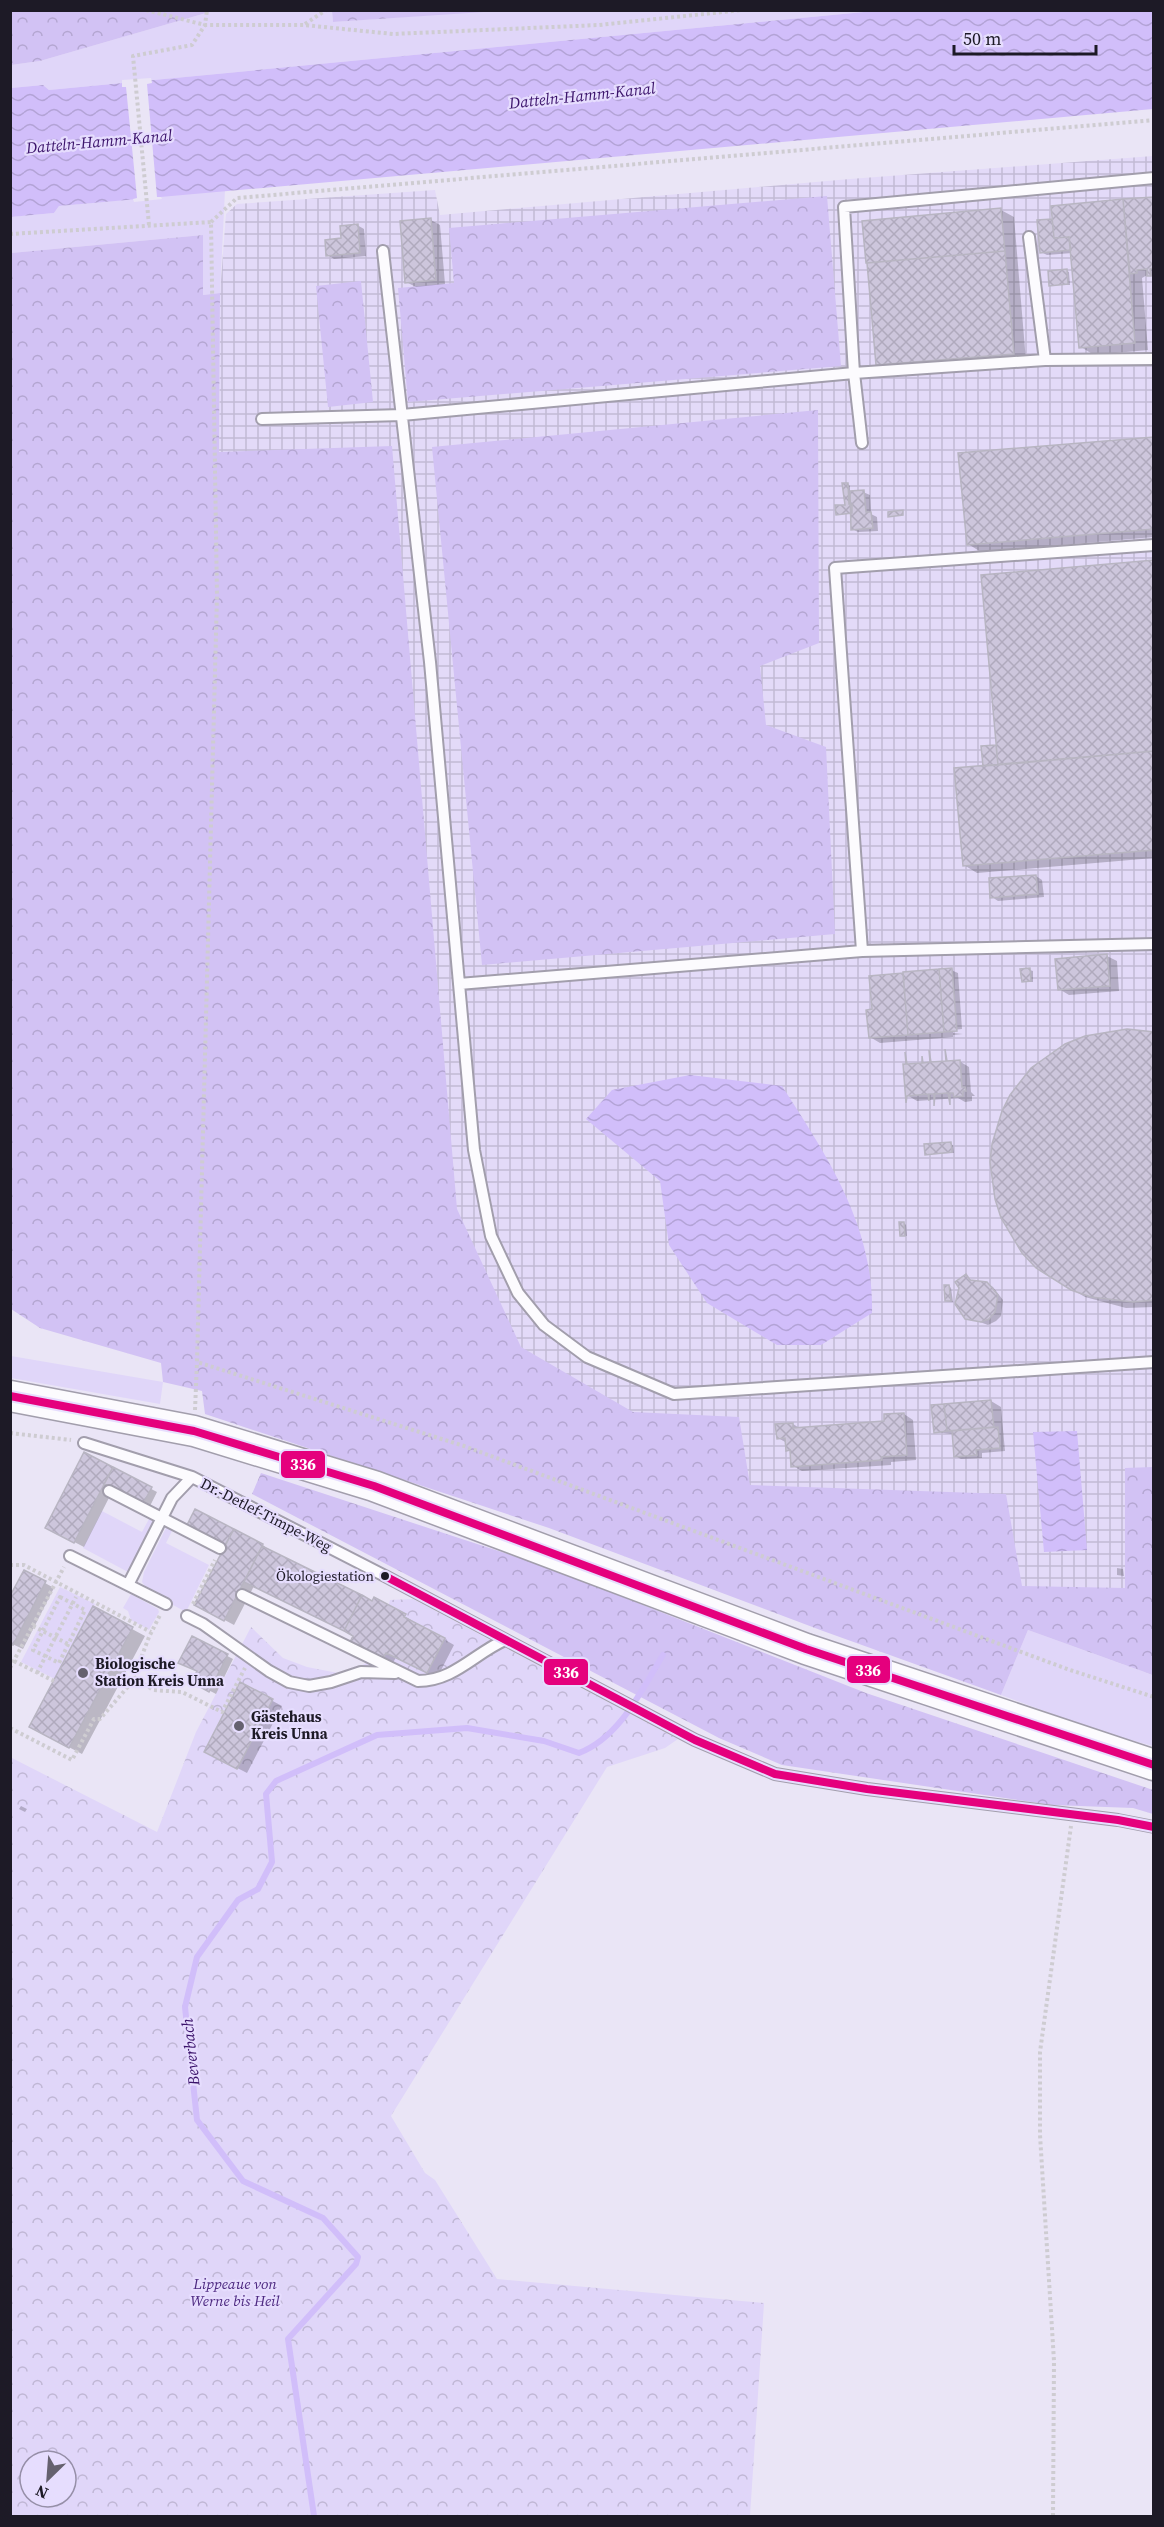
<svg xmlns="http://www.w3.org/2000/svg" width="1164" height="2527" font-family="'Source Serif 4',serif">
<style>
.industrial{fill:url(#industrial-grid)}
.green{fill:#e0d6f9}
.forest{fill:url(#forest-crowns)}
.park{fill:url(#park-crowns);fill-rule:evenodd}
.water{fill:url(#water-waves)}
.pier{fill:#eae5f6}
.shadow{fill:#0003}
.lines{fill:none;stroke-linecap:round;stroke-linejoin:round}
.stream{stroke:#d1befa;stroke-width:6}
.building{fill:url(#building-cross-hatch);stroke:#b8b5c2;stroke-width:1.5}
.lane-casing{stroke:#a29eac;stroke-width:14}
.secondary-casing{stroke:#a29eac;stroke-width:33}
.path{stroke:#ceccd1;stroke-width:4;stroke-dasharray:3 3;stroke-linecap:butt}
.lane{stroke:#fcfbfe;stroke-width:10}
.secondary{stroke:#fcfbfe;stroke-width:30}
.bus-1-casing{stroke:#e6ddfe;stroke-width:12}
.bus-1{stroke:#e5007d;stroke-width:8}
.bus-dot{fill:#1d1a26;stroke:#e6ddfe;stroke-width:2}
.poi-dot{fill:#65616f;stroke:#e6ddfe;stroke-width:2}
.labels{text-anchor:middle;stroke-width:4.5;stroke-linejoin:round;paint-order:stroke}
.bus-label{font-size:14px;fill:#1d1a26;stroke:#e6ddfe;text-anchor:end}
.street-label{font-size:15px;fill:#1d1a26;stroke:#e6ddfe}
.poi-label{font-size:15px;font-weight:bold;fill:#1d1a26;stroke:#e6ddfe;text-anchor:start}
.park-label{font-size:15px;font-style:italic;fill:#4d2981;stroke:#e6ddfe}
.water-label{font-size:16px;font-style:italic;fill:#3b136b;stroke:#e6ddfe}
.line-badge{stroke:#e6ddfe;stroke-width:2}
.badge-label{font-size:16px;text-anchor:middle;font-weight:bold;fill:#fff}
</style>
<defs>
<pattern id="industrial-grid" width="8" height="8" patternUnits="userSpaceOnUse" patternTransform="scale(1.5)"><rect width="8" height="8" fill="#e3daf8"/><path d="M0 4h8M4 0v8" fill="none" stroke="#c2bad4"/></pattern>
<pattern id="forest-crowns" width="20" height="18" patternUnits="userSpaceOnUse" patternTransform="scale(1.5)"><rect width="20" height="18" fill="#d2c2f4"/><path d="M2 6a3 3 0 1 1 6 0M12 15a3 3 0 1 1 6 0" fill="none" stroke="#b4a6d1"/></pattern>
<pattern id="park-crowns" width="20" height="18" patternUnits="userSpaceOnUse" patternTransform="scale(1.5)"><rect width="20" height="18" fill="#e0d6f9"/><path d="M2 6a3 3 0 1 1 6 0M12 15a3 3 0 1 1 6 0" fill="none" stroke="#c0b7d5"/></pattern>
<pattern id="water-waves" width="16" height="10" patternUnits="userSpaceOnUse" patternTransform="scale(1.5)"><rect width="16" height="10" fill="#d1befa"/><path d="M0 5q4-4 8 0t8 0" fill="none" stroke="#b3a3d6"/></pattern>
<pattern id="building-cross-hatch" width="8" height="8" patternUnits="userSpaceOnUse" patternTransform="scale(1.5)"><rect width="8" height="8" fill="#cdc6dc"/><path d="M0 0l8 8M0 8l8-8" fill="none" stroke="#b0aabd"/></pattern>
</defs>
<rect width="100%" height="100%" fill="#eae5f6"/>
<path class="industrial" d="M1153,156V1675L459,1420L217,816L220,293L226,214L237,204L435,190L440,215L850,179Z"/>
<path class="green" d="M499,10L874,11L49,90L43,85L11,88V65L40,61L213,11H332L333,22Z
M225,190L220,293L203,295V235L11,253V217L54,213L59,206Z
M11,1356L163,1382L160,1404L11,1378Z
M102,1511L142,1532L149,1519L154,1522L128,1572L83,1548Z
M167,1526L173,1529L166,1543L209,1565L186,1612L149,1592L142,1582L144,1572Z
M60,1587L95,1604L55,1679L21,1662Z
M131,1594L158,1609L159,1612L149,1630L131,1620L128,1611L123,1608Z
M1028,1630L1153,1675V1746L1104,1733L1001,1695Z"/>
<path class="forest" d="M11,10H213V11L40,61L11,65Z
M332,11V10L499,11L333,22Z
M827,196L841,366L408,402L398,288L454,283L449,228Z
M203,235V295L220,293L219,452L392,446L457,1209L521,1347L633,1412L739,1417L750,1485L1006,1494L1022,1586L1125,1588V1468L1153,1467V1675L1028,1630L1001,1695L823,1631L549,1528L205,1414L202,1391L163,1382L161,1363L40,1328L11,1309V253Z
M361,281L373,402L328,407L316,286Z
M818,410L819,643L760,666L766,725L826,747L835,934L482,965L432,447Z
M261,1473L544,1566L866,1693L1153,1790V1814L1133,1808L1052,1805L782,1765L719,1738L252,1494Z"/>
<path class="park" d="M413,1599L678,1739L665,1748L607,1767L391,2116L425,2173L435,2180L497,2279L764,2303L750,2516H11L10,1757L157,1832L196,1732L251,1627L283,1658L307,1667L338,1673L365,1664L380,1637L390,1600ZM30,2461H66V2497H30Z"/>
<path class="water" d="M874,11H1153V109L59,206L54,213L11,217V88L43,85L49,90Z
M690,1075L782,1086C827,1156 874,1226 872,1313L821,1345H777L707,1303L669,1245L660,1181L586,1119L612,1090Z
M1077,1431L1087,1550L1044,1552L1033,1432Z"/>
<path class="pier" d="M151,78L152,83L147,84L157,197H161L162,199L134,202L133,199L137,198L126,87H122V80Z"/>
<path class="shadow" d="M1154,198V278L1149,274L1142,278L1148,350L1094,355L1081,347L1072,253L1047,255L1041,252L1052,221L1054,222L1053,207Z
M1001,210L1014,217L1026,361L890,372L877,365L864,222Z
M431,220L440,225L445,284L416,287L406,282Z
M357,225L364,229L366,256L334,259L328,255Z
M1067,271L1069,272L1070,285H1050Z
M1154,438V537L981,552L968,544Z
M848,484L850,486V493L863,492L870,495L871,514L877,517L878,531L858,532L852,529V514H837L847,506Z
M1154,561V858L977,873L964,865L984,767L996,747L998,748Z
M1036,876L1042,880L1044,897L998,901L992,897Z
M1107,956L1117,961L1119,991L1069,995L1059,989Z
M951,970L958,973L962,1029L953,1030V1033L963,1034L953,1035V1037L880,1043L870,1037L873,1010L870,977Z
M1030,970L1033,971V982H1025L1023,981Z
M1106,1032L1154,1033V1307L1126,1308L1085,1297L1054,1279L1021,1082L1048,1056L1066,1045Z
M959,1061L969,1067L971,1092L975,1096H972V1101L965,1102L958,1098L917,1101L907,1095Z
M950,1144L953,1145L954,1153L926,1154Z
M904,1223L906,1225L907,1236L901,1235Z
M966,1276L974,1282L987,1283L993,1287L1003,1300L1001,1316L996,1321L988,1325L966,1317Z
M949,1286L951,1288L953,1302L946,1301Z
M991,1401L1001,1407L1005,1451L982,1453V1458L961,1459L955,1456L953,1434L935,1432Z
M904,1414L913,1420L916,1460L891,1462V1465L802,1471L793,1466L792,1452L787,1450V1443L778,1438L793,1424L801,1429L886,1422Z
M84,1454L157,1492L150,1506L114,1488L84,1547L57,1533Z
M196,1511L263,1545L271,1552L373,1603L375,1599L454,1645L437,1678L396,1657L393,1663L362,1647L355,1636L254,1586L234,1625L206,1610L227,1545L189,1525Z
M1117,1568L1123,1569L1124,1576L1117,1575Z
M45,1583L54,1588L23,1649L10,1643Z
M132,1629L145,1636L82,1754L44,1734Z
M193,1638L233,1659L216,1694L193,1682L198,1671Z
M241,1684L282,1706L247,1773L216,1757Z
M21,1806L27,1809L25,1812L19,1809Z"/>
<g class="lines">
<path class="stream" d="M314,2516L288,2339L356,2264L358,2257L323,2218L243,2181L197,2120L185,2007L197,1957L238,1900L258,1889L272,1862L266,1794L276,1781L377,1735L467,1728L544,1741L579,1753C620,1737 641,1691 663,1655"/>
</g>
<path class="building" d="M1154,197V268L1150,269L1151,276H1147V269L1137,270V273L1130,274L1123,199Z
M1123,199L1135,343L1079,348L1069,237L1054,238L1051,206Z
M1001,208L1005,251L866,263L862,221Z
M431,218L436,280L405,283L400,221Z
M1052,219L1054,238L1069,237L1071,250L1040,253L1037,220Z
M358,224L360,253L326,256L325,240L341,238L340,226Z
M1005,251L1014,354L876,365L867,263Z
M1067,269L1068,284L1049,286L1048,271Z
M1154,437V529L967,545L958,453Z
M842,483H848L849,504H852V513L836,515L835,505H845Z
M864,490L866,512H871L873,528L851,530L850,491Z
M903,510V515L888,517V512Z
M1154,560V751L998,765L981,575Z
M996,745L998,765L983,766L981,746Z
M1154,751V850L963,866L954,768Z
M1036,875L1038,894L990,898L989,878Z
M1107,954L1110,986L1058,990L1055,959Z
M952,968L957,1031L944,1032L939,969Z
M1030,968L1031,981L1022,982L1020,969Z
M939,969L944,1032L908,1035L903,972Z
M903,973L908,1035L869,1038L866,1010L872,1009L869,976Z
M1127,1029L1154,1032V1300L1133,1302L1091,1297L1071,1290L1036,1268L1022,1253L1001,1218L995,1199L990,1162L992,1144L1002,1111L1010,1095L1031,1068L1065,1044L1085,1036Z
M945,1049L947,1061L960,1060L962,1087H965L966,1091H963V1096L954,1097L953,1093H950V1105L948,1093L935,1094L934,1106V1094H929V1101L928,1094L907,1096L906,1103L903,1064H906L905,1052L907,1064L922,1063V1056L923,1063L930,1062L929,1050L931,1062L946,1061Z
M951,1142L952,1152L925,1155L924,1144Z
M899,1222H904L905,1236H900Z
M966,1274L970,1280L987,1282L998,1295L995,1312L989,1319L981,1322L965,1319L955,1304L959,1288L955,1282Z
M944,1285H949L951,1301H945Z
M991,1400L994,1427L947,1431L944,1404Z
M944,1404L947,1431L934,1433L931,1405Z
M904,1413L907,1455L882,1457V1460L791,1467L790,1450L786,1451L785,1438L777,1439L775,1424L793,1423V1428L884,1421V1414Z
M998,1427L1000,1448L976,1450L977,1455L954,1457L952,1431Z
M84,1452L113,1467L74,1543L45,1528Z
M113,1467L152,1487L143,1504L104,1484Z
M195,1509L234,1529L225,1545L187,1525Z
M234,1529L263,1544L224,1621L194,1605Z
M262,1546L362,1595L344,1631L244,1582Z
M24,1570L46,1581L13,1645L10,1644V1596Z
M362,1595L372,1601L374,1597L406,1614L404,1617L445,1638L427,1673L386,1653L383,1658L350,1642L353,1636L344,1631Z
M93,1606L133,1627L69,1748L29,1727Z
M192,1636L228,1654L209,1692L191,1682L197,1671L178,1663Z
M240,1682L273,1699L237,1769L204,1752Z"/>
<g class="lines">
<defs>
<path id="lane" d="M1029,237L1045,360L1154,359
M383,251L430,662L474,1150L491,1236L518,1293L544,1325L587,1357L674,1394L1154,1362
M1045,360L854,373L844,207L1154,178
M262,419L402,415L854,373L862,443
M1154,545L835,568L862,951L1154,944
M459,984L862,951
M84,1443L192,1477L385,1576L695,1740L775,1774L867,1789L1118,1820L1154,1827
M109,1491L220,1548
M70,1556L128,1585
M242,1595L418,1681C454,1681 475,1653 505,1640
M166,1604L128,1585L172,1498L192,1477
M187,1616L203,1624L269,1671L289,1682L309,1686L331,1682L361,1672L395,1673"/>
<path id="secondary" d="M10,1396L194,1431L374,1486L806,1649L1154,1765"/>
</defs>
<use href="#lane" class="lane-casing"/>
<use href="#secondary" class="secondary-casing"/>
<path class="path" d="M146,10L205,25H304L393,34L599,25L742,10
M305,24L326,10
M211,222L237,198L1154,120
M149,225L133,56L192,45L205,25L207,10
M10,234L211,222L217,595L197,1362L464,1446L1070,1670L1154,1697
M195,1410L197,1362
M10,1433L71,1440
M10,1565H24L151,1632
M60,1597L85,1610L59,1663L33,1650Z
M193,1604L215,1560
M33,1626L68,1644
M14,1661L54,1681
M10,1668L64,1567
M37,1673L76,1597
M134,1677L153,1690L182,1692L222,1712L245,1668
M10,1728L72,1760L94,1719H100L132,1682L149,1637L160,1615
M1053,2516L1054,2361L1040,2135V2052L1071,1826"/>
<use href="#lane" class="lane"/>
<use href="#secondary" class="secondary"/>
<defs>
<path id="bus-1" d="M10,1396L194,1431L374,1486L806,1649L1154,1765
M385,1576L695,1740L775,1774L867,1789L1118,1820L1154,1827"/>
</defs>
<use href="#bus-1" class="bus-1-casing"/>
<use href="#bus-1" class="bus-1"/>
</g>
<circle class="bus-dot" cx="385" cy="1576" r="5"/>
<g class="poi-dot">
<circle cx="83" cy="1673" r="6"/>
<circle cx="239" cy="1726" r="6"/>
</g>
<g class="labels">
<g class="bus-label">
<text x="374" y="1581">Ökologiestation</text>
</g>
<g class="street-label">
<text transform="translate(266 1515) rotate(27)" y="5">Dr.-Detlef-Timpe-Weg</text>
</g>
<g class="poi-label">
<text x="95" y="1669">Biologische<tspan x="95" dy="17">Station Kreis Unna</tspan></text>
<text x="251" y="1722">Gästehaus<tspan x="251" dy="17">Kreis Unna</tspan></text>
</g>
<g class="park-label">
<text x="235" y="2289">Lippeaue von<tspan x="235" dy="17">Werne bis Heil</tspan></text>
</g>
<g class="water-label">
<text transform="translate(582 95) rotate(-6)" y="6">Datteln-Hamm-Kanal</text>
<text transform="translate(99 141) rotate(-5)" y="6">Datteln-Hamm-Kanal</text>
<text transform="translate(190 2052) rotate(-96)" y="6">Beverbach</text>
</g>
</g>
<g class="line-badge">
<rect x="280" y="1450" width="46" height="29" rx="6" fill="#e5007d"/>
<rect x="846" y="1655" width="45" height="29" rx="6" fill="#e5007d"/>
<rect x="543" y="1658" width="46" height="28" rx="6" fill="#e5007d"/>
</g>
<g class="badge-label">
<text x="303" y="1470">336</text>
<text x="868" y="1676">336</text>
<text x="566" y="1678">336</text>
</g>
<rect width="1164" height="2527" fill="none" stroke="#1d1a26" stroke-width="24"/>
<g transform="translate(48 2479) rotate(205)"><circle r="28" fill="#e6ddfe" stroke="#968fa8" stroke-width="1.5"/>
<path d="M0-4.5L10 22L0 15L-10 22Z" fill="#65616f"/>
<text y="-9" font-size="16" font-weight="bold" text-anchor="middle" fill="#1d1a26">N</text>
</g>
<path d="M954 45v9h142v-9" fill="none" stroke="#1d1a26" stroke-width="3"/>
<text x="963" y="45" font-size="18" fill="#1d1a26" stroke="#e6ddfe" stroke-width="4.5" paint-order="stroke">50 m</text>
</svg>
